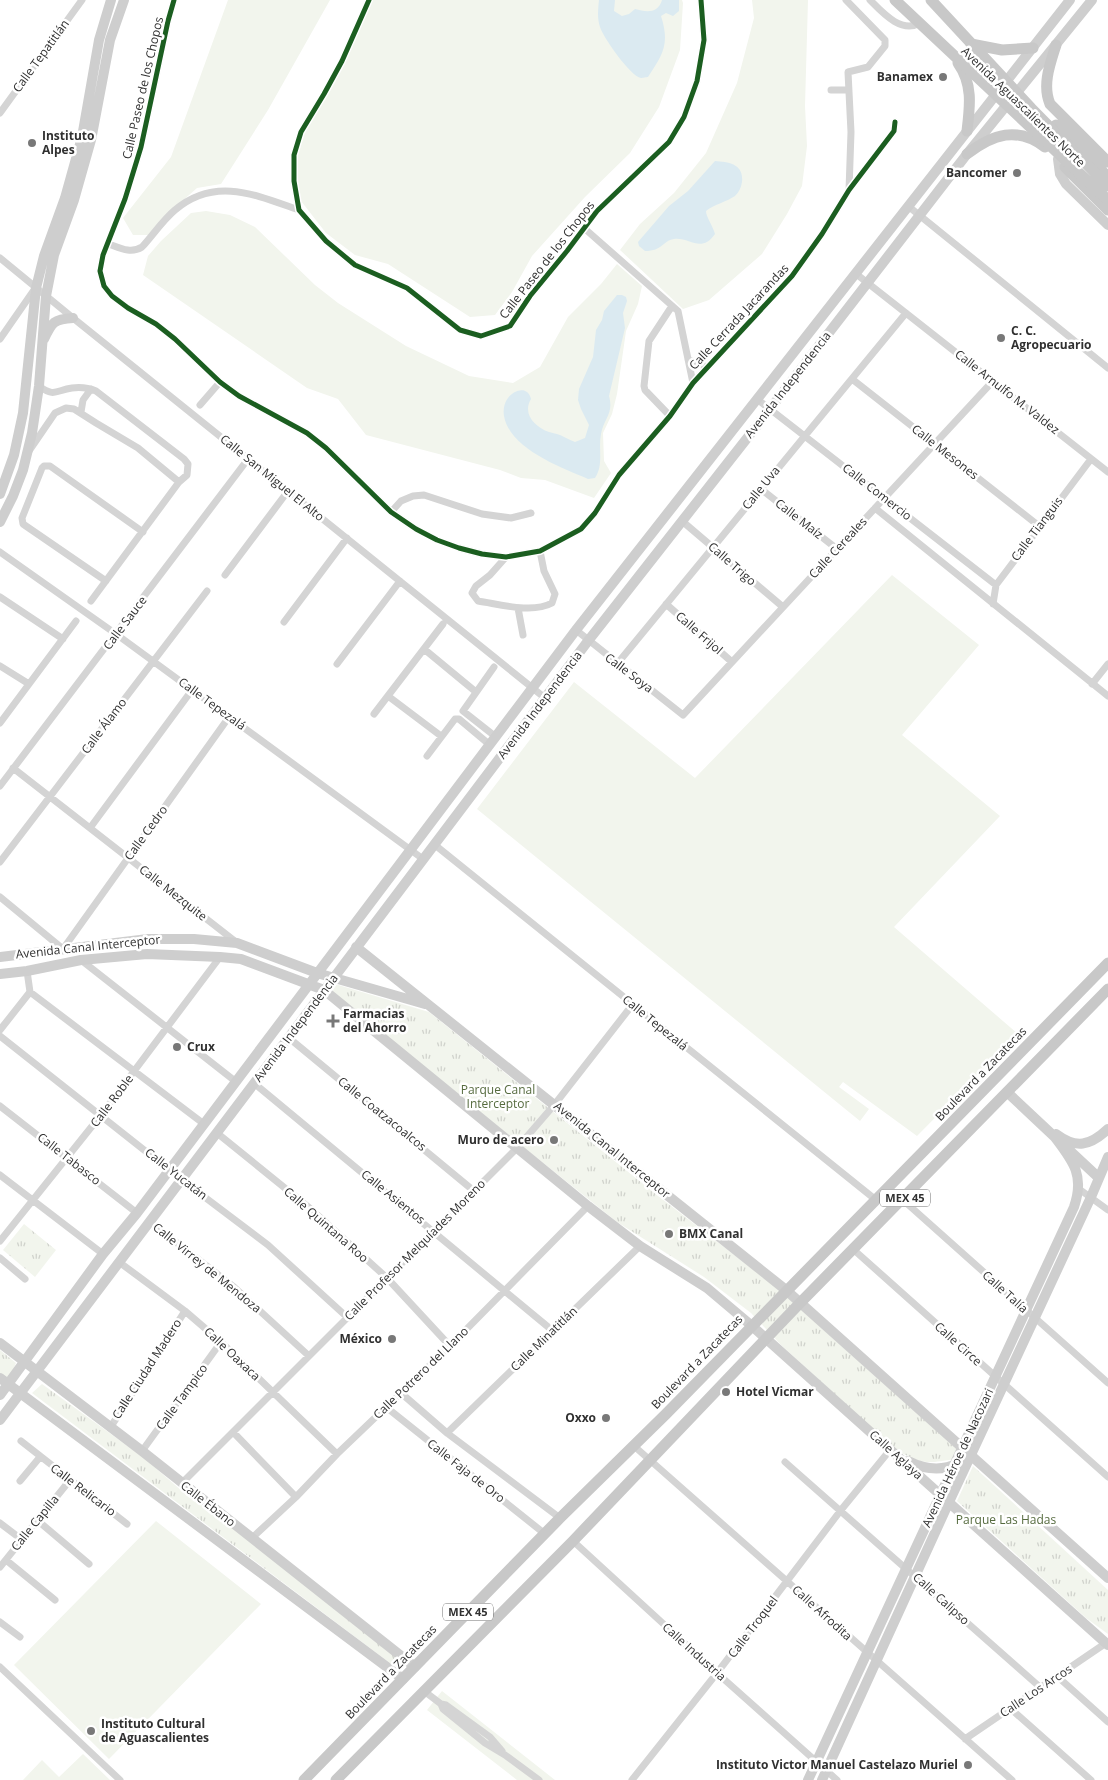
<svg xmlns="http://www.w3.org/2000/svg" width="1108" height="1780" font-family="'Open Sans',sans-serif">
<style>
.grass{fill:#f2f5ed}
.park{fill:url(#park-tufts)}
.water{fill:#dbeaf1}
.lines{fill:none;stroke-linecap:round;stroke-linejoin:round}
.street{stroke:#d4d4d4;stroke-width:7}
.secondary{stroke:#cecece;stroke-width:10}
.primary{stroke:#c8c8c8;stroke-width:11}
.primary-bridge{stroke:#c8c8c8;stroke-width:11}
.cycleway-casing{stroke:#fff;stroke-width:8}
.cycleway{stroke:#1b5e20;stroke-width:5}
.poi-dot{fill:#787878;stroke:#fff;stroke-width:2}
.labels{text-anchor:middle;stroke-width:5;stroke-linejoin:round;paint-order:stroke}
.shield{fill:#fff;stroke:#6e6e6e;stroke-width:1}
.shield-label{font-size:11px;font-weight:bold;fill:#303030}
.street-label{font-size:12px;fill:#303030;stroke:#fff}
.poi-label{font-size:12px;font-weight:bold;fill:#303030;stroke:#fff;text-anchor:start}
.park-label{font-size:12px;fill:#566b3f;stroke:#fff}
</style>
<defs>
<pattern id="park-tufts" width="24" height="20" patternUnits="userSpaceOnUse" patternTransform="scale(1.25)"><rect width="24" height="20" fill="#f2f5ed"/><path d="M3 7l-1-3M5 7V3M7 7l1-3M15 17l-1-3M17 17v-4M19 17l1-3" fill="none" stroke="#d0d2cc"/></pattern>
</defs>
<rect width="100%" height="100%" fill="#fff"/>
<path class="grass" d="M228,0H330L268,110L221,184L197,188L171,211L151,235H133L123,218L171,157Z
M373,0H682L683,3L680,50L659,107L630,153L585,197L532,256L512,292L495,315L470,317L388,264L355,255L326,233L301,201L295,166L305,129L352,45Z
M752,0H808L805,106L807,146L802,186L787,214L762,254L709,300L683,309L620,250L640,224L674,193L706,153L737,83L754,18Z
M206,211L230,215L255,227L315,285L338,303L406,346L469,376L513,383L540,367L568,317L601,284L617,264L642,286L638,304L626,331L617,394L612,414L603,433L604,461L611,473L594,498L545,480L521,478L500,470L366,435L338,399L307,388L143,275L148,256L161,241L191,213Z
M892,575L979,645L902,735L1000,816L894,927L1018,1034L917,1136L843,1082L839,1087L869,1109L860,1121L477,809L574,682L695,778Z
M156,1521L261,1604L109,1759L14,1665Z
M442,1691L555,1780H517L427,1710Z
M83,1754L110,1780H23L42,1760L59,1777Z"/>
<path class="park" d="M335,984L429,1012L657,1195L777,1288L958,1450L955,1459C925,1464 924,1464 897,1451L782,1346L751,1313L704,1277L617,1222L332,994Z
M24,1224L56,1250L35,1277L3,1250Z
M0,1350L16,1363L9,1380L0,1373Z
M42,1384L144,1458L182,1491L249,1539L401,1659L395,1667L32,1393Z
M973,1466L1108,1590V1634L1086,1618L957,1501Z"/>
<path class="water" d="M599,0H615L614,11L622,16L629,14L635,9C646,12 658,14 662,0H679V11L673,16L666,13L661,16C670,44 663,54 648,77C647,77 642,78 641,78C630,76 603,37 600,27C597,18 598,9 599,0Z
M715,161C729,162 744,164 742,182C741,188 739,192 735,196C726,202 715,204 706,211C706,217 713,226 715,234C701,254 690,237 674,239C662,241 663,251 645,251L639,246L638,242L669,206L688,191Z
M617,295H622L626,297L627,301L623,313L625,328L609,396C614,414 604,418 601,434C598,449 604,464 595,478L588,479C560,467 510,449 504,416C503,410 504,403 508,398C515,389 528,386 531,399C522,414 535,427 549,432C553,433 557,434 560,435C565,437 569,440 575,442L585,438L589,425L581,409L578,400L579,389L593,357L596,330L602,320L604,311Z"/>
<g class="lines">
<path class="street" d="M174,0L168,21L141,147L125,199L103,255L100,271L104,286L112,296L128,308L156,324L175,339L220,382L239,396L307,433L326,448L391,512L416,529L437,540L459,548L482,554L506,557L540,551L581,529L595,513L619,475L670,416L693,383L792,276L822,234L849,190L894,131L895,122
M369,0L342,61L324,94L301,132L294,155V181L299,210L326,241L355,265L407,288L460,330L481,336L510,326L530,296L567,251L597,211L669,142L684,117L697,81L704,40L701,0
M846,0L885,40V46L868,67L848,72L851,132L849,190
M870,0C882,12 901,34 920,23
M831,90H849
M0,113L82,0
M908,206L1108,368
M584,228L678,311L693,383
M109,244C120,248 131,254 142,247C153,235 163,220 175,210C215,176 256,195 299,210
M0,258L73,318L545,698
M855,273L1108,472
M0,339L34,290
M688,359L707,367
M852,379L1039,526
M39,386C55,398 56,390 72,388C80,387 89,388 96,391L184,459L188,464L187,475L179,482L91,601
M757,399L996,585
M200,405L220,382
M81,412L83,400L91,389
M670,416L645,390L644,386L649,341L672,306
M29,451L55,413L66,408L74,409L96,423L138,448L179,482
M761,489L837,549
M875,508L1108,696
M391,512L401,501L413,496L424,495L482,514L511,518L531,513
M682,521L783,607
M0,552L116,634L423,859
M506,557L490,575L476,586L472,593L478,601C499,604 532,614 552,603L555,594L544,571L540,551
M225,575L288,491
M106,581L23,524L22,518L42,468L44,466H50L143,532
M0,597L63,639
M666,604L732,662
M993,604L996,585L1091,459
M518,608L523,635
M284,622L347,538
M576,630L683,715L993,381
M424,649L476,692
M337,664L400,581
M617,664L906,313
M0,666L29,684
M494,667L463,711L496,737
M1092,684L1108,664
M388,696L441,736
M374,714L443,624
M0,723L76,621
M427,756L455,719H459L490,745
M13,768L236,942
M0,786L248,459
M90,828L192,690
M435,845L876,1200
M0,862L207,591
M0,897L63,949L229,717
M81,960L235,1081
M30,992L204,1124
M0,1030L30,992L27,971
M0,1036L182,1180L268,1245L348,1318
M289,1038L474,1191
M255,1084L553,1331
M0,1106L137,1213
M217,1133L312,1210L387,1278L450,1346
M0,1175L103,1254
M1079,1189L1108,1210
M903,1200L1108,1383
M150,1222L234,1287L309,1356
M0,1241L101,1115L220,957
M854,1250L1108,1477
M0,1258L25,1279
M119,1262L185,1311L221,1342L337,1454
M401,1393L447,1433L560,1518
M386,1407L545,1534
M110,1428L185,1311
M233,1432L296,1497
M447,1433L640,1246
M21,1441L127,1524
M634,1446L1012,1780
M142,1451L221,1342
M785,1462L1041,1688
M20,1481L40,1457
M182,1483L517,1148L555,1104L633,1004
M37,1520L89,1564
M0,1523L21,1539
M252,1538L296,1497L337,1454L450,1346L588,1206
M573,1541L717,1673L837,1780
M6,1560L55,1600
M0,1567L70,1480
M0,1622L20,1637
M0,1667L120,1780
M1058,1677L1108,1722
M424,1691L441,1704L443,1709L485,1743L505,1755L539,1780
M441,1704L446,1705L490,1737L502,1751
M1011,1709L1091,1780
M965,1739L1106,1643
M632,1780L717,1673L841,1510L890,1450"/>
<path class="secondary" d="M1058,159L1060,174L1066,184L1108,225
M44,339C52,322 54,319 73,318
M0,494L14,455L23,413L36,288L44,256L65,198L82,137L99,40L111,0
M0,522L13,496L23,470L32,433L39,386L46,296L54,255L74,200L91,140L110,40L124,0
M356,947L786,1290L1108,1578
M0,957L148,939H194L237,943L317,973L425,1004
M0,974L27,971L81,960L147,954L220,957L241,959L324,990L588,1206L640,1246L707,1288L752,1326L1108,1645
M1008,1093L1058,1140
M1056,1134C1076,1149 1090,1146 1108,1129
M1069,1150L1099,1178
M0,1343L142,1451L415,1667
M0,1378L403,1679
M0,1395L103,1254L137,1213L576,630L1070,0
M0,1420L588,641L770,409L967,154L1092,0
M908,1461C924,1469 941,1472 958,1463
M808,1780L1074,1207C1085,1175 1073,1161 1054,1136
M822,1780L949,1502L1091,1197L1108,1157"/>
<path class="primary" d="M971,44L1002,50L1033,48
M1056,45C1050,64 1042,85 1050,104L1108,162
M958,63C973,84 970,106 967,131
M1056,125L1108,177
M967,154C993,134 1017,126 1045,147
M1065,167L1108,210
M304,1780L560,1518L666,1414L1108,963
M336,1780L573,1541L800,1303L1108,989"/>
<path class="primary-bridge" d="M895,0L1108,200
M931,0L1031,108L1108,186"/>
<defs>
<path id="cycleway" d="M174,0L168,21L141,147L125,199L103,255L100,271L104,286L112,296L128,308L156,324L175,339L220,382L239,396L307,433L326,448L391,512L416,529L437,540L459,548L482,554L506,557L540,551L581,529L595,513L619,475L670,416L693,383L792,276L822,234L849,190L894,131L895,122
M369,0L342,61L324,94L301,132L294,155V181L299,210L326,241L355,265L407,288L460,330L481,336L510,326L530,296L567,251L597,211L669,142L684,117L697,81L704,40L701,0"/>
</defs>
<use href="#cycleway" class="cycleway-casing"/>
<use href="#cycleway" class="cycleway"/>
</g>
<g class="poi-dot">
<circle cx="943" cy="77" r="5"/>
<circle cx="32" cy="143" r="5"/>
<circle cx="1017" cy="173" r="5"/>
<circle cx="1001" cy="338" r="5"/>
<path d="M330.5 1013.5h5v5h5v5h-5v5h-5v-5h-5v-5h5z"/>
<circle cx="177" cy="1047" r="5"/>
<circle cx="554" cy="1140" r="5"/>
<circle cx="669" cy="1234" r="5"/>
<circle cx="392" cy="1339" r="5"/>
<circle cx="726" cy="1392" r="5"/>
<circle cx="606" cy="1418" r="5"/>
<circle cx="91" cy="1731" r="5"/>
<circle cx="968" cy="1765" r="5"/>
</g>
<g class="labels">
<g class="shield">
<rect x="880" y="1189.5" width="50" height="17" rx="4"/>
<rect x="443" y="1603.5" width="50" height="17" rx="4"/>
</g>
<g class="shield-label">
<text x="905" y="1202">MEX 45</text>
<text x="468" y="1616">MEX 45</text>
</g>
<g class="street-label">
<text transform="translate(41 56) rotate(-54)" y="4">Calle Tepatitlán</text>
<text transform="translate(143 88) rotate(-77)" y="4">Calle Paseo de los Chopos</text>
<text transform="translate(1023 107) rotate(44)" y="4">Avenida Aguascalientes Norte</text>
<text transform="translate(547 260) rotate(-52)" y="4">Calle Paseo de los Chopos</text>
<text transform="translate(739 317) rotate(-47)" y="4">Calle Cerrada Jacarandas</text>
<text transform="translate(788 385) rotate(-52)" y="4">Avenida Independencia</text>
<text transform="translate(1007 392) rotate(38)" y="4">Calle Arnulfo M. Valdez</text>
<text transform="translate(945 452) rotate(38)" y="4">Calle Mesones</text>
<text transform="translate(272 478) rotate(39)" y="4">Calle San Miguel El Alto</text>
<text transform="translate(761 488) rotate(-51)" y="4">Calle Uva</text>
<text transform="translate(877 492) rotate(38)" y="4">Calle Comercio</text>
<text transform="translate(799 519) rotate(38)" y="4">Calle Maíz</text>
<text transform="translate(1037 529) rotate(-53)" y="4">Calle Tianguis</text>
<text transform="translate(838 548) rotate(-47)" y="4">Calle Cereales</text>
<text transform="translate(732 564) rotate(41)" y="4">Calle Trigo</text>
<text transform="translate(125 623) rotate(-53)" y="4">Calle Sauce</text>
<text transform="translate(699 633) rotate(41)" y="4">Calle Frijol</text>
<text transform="translate(629 673) rotate(37)" y="4">Calle Soya</text>
<text transform="translate(212 704) rotate(36)" y="4">Calle Tepezalá</text>
<text transform="translate(540 705) rotate(-53)" y="4">Avenida Independencia</text>
<text transform="translate(104 726) rotate(-53)" y="4">Calle Álamo</text>
<text transform="translate(146 833) rotate(-54)" y="4">Calle Cedro</text>
<text transform="translate(173 893) rotate(38)" y="4">Calle Mezquite</text>
<text transform="translate(88 947) rotate(-6)" y="4">Avenida Canal Interceptor</text>
<text transform="translate(655 1023) rotate(39)" y="4">Calle Tepezalá</text>
<text transform="translate(296 1028) rotate(-53)" y="4">Avenida Independencia</text>
<text transform="translate(981 1074) rotate(-46)" y="4">Boulevard a Zacatecas</text>
<text transform="translate(112 1101) rotate(-53)" y="4">Calle Roble</text>
<text transform="translate(382 1114) rotate(39)" y="4">Calle Coatzacoalcos</text>
<text transform="translate(612 1150) rotate(39)" y="4">Avenida Canal Interceptor</text>
<text transform="translate(69 1159) rotate(38)" y="4">Calle Tabasco</text>
<text transform="translate(176 1174) rotate(38)" y="4">Calle Yucatán</text>
<text transform="translate(393 1197) rotate(39)" y="4">Calle Asientos</text>
<text transform="translate(326 1225) rotate(41)" y="4">Calle Quintana Roo</text>
<text transform="translate(415 1250) rotate(-45)" y="4">Calle Profesor Melquíades Moreno</text>
<text transform="translate(207 1268) rotate(39)" y="4">Calle Virrey de Mendoza</text>
<text transform="translate(1005 1292) rotate(42)" y="4">Calle Talía</text>
<text transform="translate(544 1339) rotate(-44)" y="4">Calle Minatitlán</text>
<text transform="translate(958 1344) rotate(42)" y="4">Calle Circe</text>
<text transform="translate(232 1354) rotate(43)" y="4">Calle Oaxaca</text>
<text transform="translate(697 1362) rotate(-46)" y="4">Boulevard a Zacatecas</text>
<text transform="translate(147 1369) rotate(-57)" y="4">Calle Ciudad Madero</text>
<text transform="translate(421 1373) rotate(-44)" y="4">Calle Potrero del Llano</text>
<text transform="translate(182 1397) rotate(-54)" y="4">Calle Tampico</text>
<text transform="translate(896 1455) rotate(42)" y="4">Calle Aglaya</text>
<text transform="translate(958 1458) rotate(-65)" y="4">Avenida Héroe de Nacozari</text>
<text transform="translate(466 1471) rotate(38)" y="4">Calle Faja de Oro</text>
<text transform="translate(83 1490) rotate(37)" y="4">Calle Relicario</text>
<text transform="translate(208 1504) rotate(38)" y="4">Calle Ébano</text>
<text transform="translate(35 1523) rotate(-51)" y="4">Calle Capilla</text>
<text transform="translate(941 1599) rotate(42)" y="4">Calle Calipso</text>
<text transform="translate(822 1613) rotate(42)" y="4">Calle Afrodita</text>
<text transform="translate(753 1627) rotate(-53)" y="4">Calle Troquel</text>
<text transform="translate(694 1652) rotate(42)" y="4">Calle Industria</text>
<text transform="translate(391 1672) rotate(-46)" y="4">Boulevard a Zacatecas</text>
<text transform="translate(1036 1691) rotate(-34)" y="4">Calle Los Arcos</text>
</g>
<g class="poi-label">
<text x="933" y="81" text-anchor="end">Banamex</text>
<text x="42" y="140">Instituto<tspan x="42" dy="14">Alpes</tspan></text>
<text x="1007" y="177" text-anchor="end">Bancomer</text>
<text x="1011" y="335">C. C.<tspan x="1011" dy="14">Agropecuario</tspan></text>
<text x="343" y="1018">Farmacias<tspan x="343" dy="14">del Ahorro</tspan></text>
<text x="187" y="1051">Crux</text>
<text x="544" y="1144" text-anchor="end">Muro de acero</text>
<text x="679" y="1238">BMX Canal</text>
<text x="382" y="1343" text-anchor="end">México</text>
<text x="736" y="1396">Hotel Vicmar</text>
<text x="596" y="1422" text-anchor="end">Oxxo</text>
<text x="101" y="1728">Instituto Cultural<tspan x="101" dy="14">de Aguascalientes</tspan></text>
<text x="958" y="1769" text-anchor="end">Instituto Victor Manuel Castelazo Muriel</text>
</g>
<g class="park-label">
<text x="498" y="1094">Parque Canal<tspan x="498" dy="14">Interceptor</tspan></text>
<text x="1006" y="1524">Parque Las Hadas</text>
</g>
</g>
</svg>
